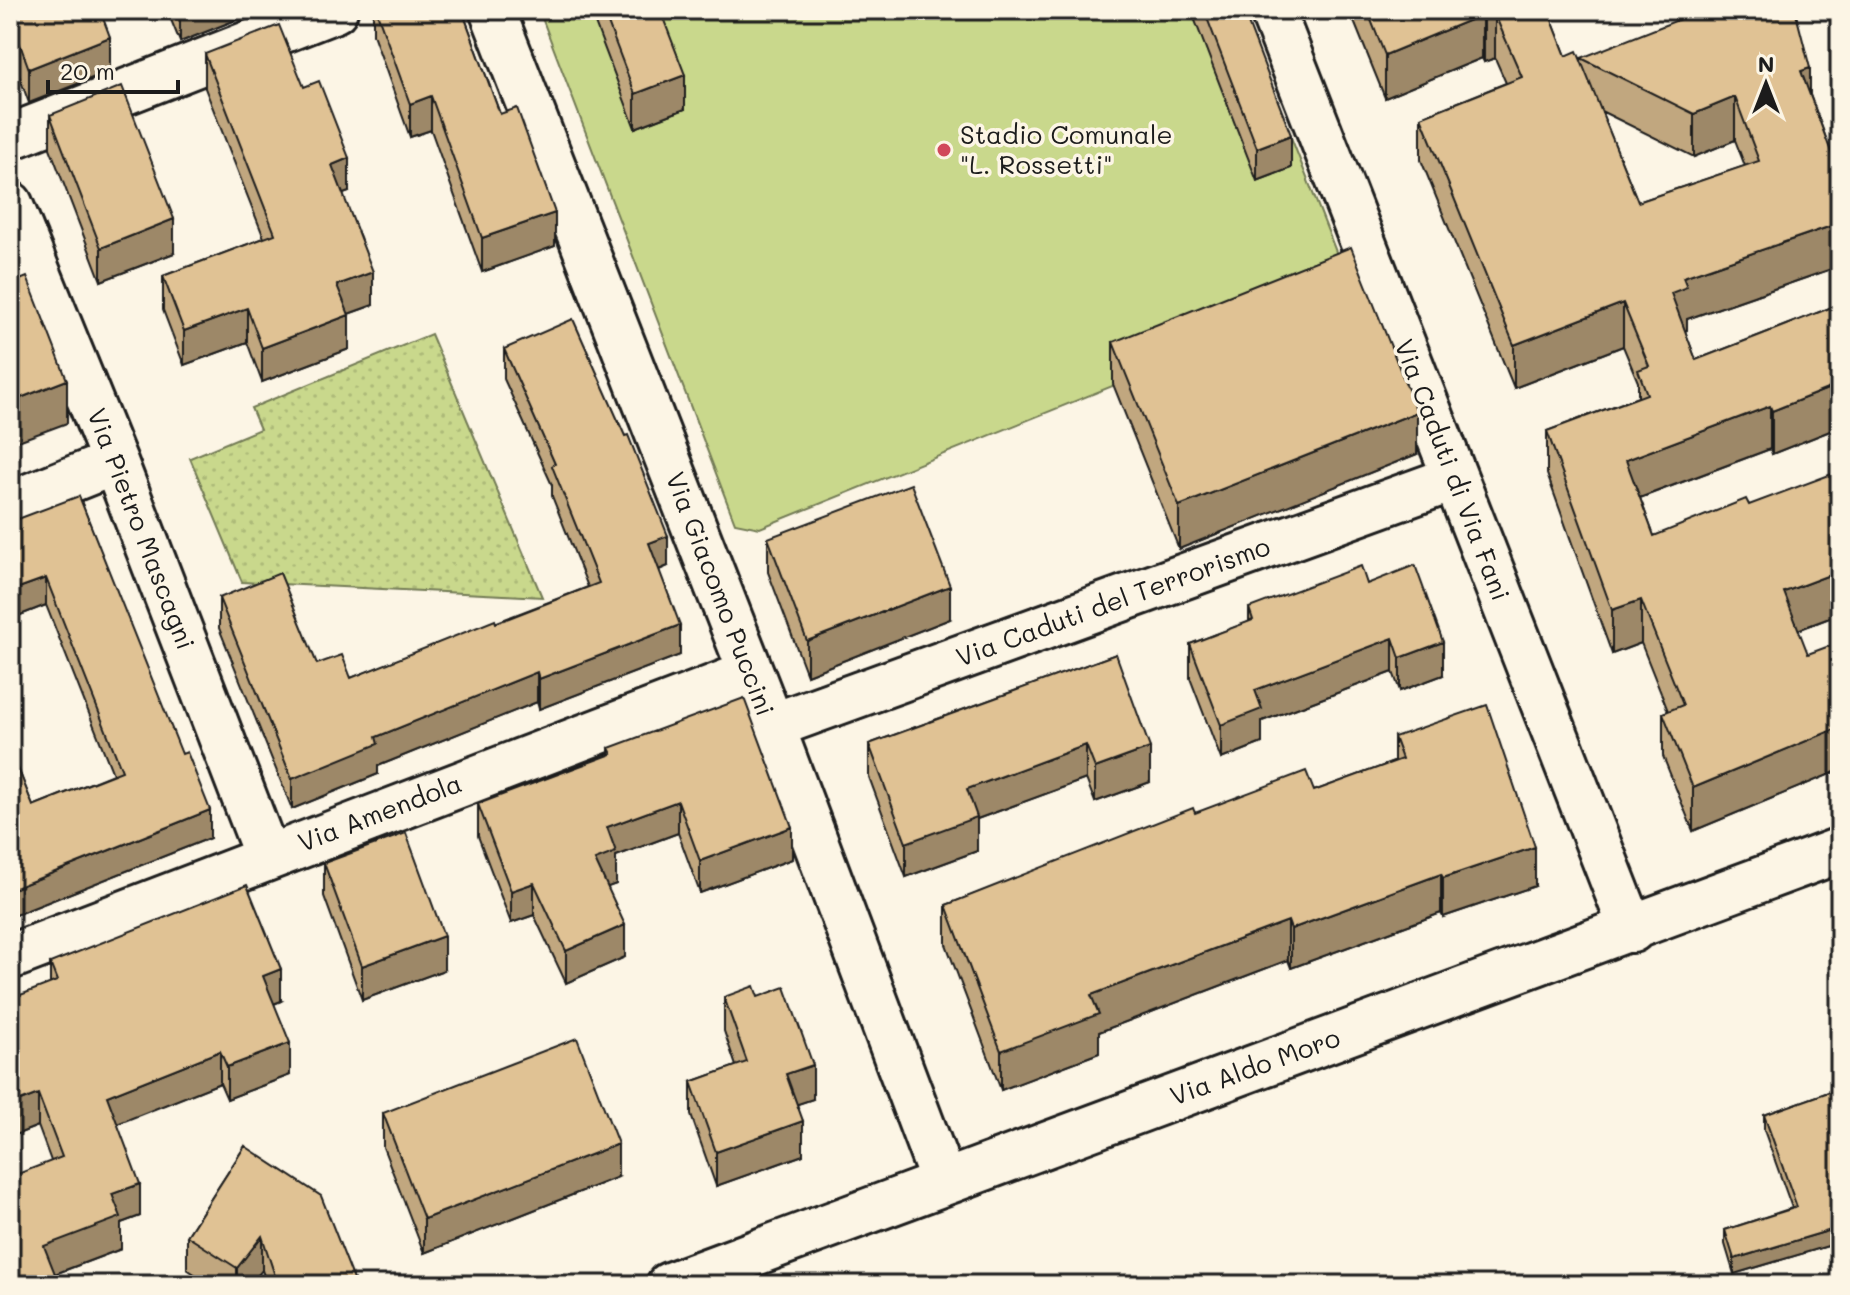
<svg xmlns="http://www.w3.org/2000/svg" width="1850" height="1295" font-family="Mali,sans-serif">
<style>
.grass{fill:url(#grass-dots);stroke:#727a54;stroke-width:2}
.pitch{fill:#c9d88c;stroke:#727a54;stroke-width:2}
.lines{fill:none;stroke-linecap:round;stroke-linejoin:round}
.street-casing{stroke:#1c1c1c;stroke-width:50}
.street{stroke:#fcf5e5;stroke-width:44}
.wall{fill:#c1a77f;stroke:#1c1c1c;stroke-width:2;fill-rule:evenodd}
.shaded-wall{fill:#9d8868;stroke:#1c1c1c;stroke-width:2}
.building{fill:#e0c294;stroke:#1c1c1c;stroke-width:2}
.poi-dot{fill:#d1495b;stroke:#fcf5e5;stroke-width:3}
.labels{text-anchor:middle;stroke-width:7;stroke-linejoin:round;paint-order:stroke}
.poi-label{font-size:26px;fill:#1c1c1c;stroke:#fcf5e5;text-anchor:start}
.street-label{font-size:26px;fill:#1c1c1c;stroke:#fcf5e5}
</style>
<defs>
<pattern id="grass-dots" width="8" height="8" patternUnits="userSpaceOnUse" patternTransform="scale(2)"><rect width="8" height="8" fill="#c9d88c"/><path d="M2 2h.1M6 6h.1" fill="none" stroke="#acb978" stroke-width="1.8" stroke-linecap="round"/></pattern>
</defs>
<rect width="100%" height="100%" fill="#fcf5e5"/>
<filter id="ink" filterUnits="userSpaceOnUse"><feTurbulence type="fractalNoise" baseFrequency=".0125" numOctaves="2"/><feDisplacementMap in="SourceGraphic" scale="16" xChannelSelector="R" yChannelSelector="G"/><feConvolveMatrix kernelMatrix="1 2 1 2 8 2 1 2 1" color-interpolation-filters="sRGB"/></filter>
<g filter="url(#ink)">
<path class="grass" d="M431,334L542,597L242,582L190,458L260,429L251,408Z"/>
<path class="pitch" d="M539,10H1241L1351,290L760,528L735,523Z"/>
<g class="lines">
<defs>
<path id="street" d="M492,10L772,726L943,1181
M1272,10L1632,930
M10,137L335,10
M10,204L115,462L267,856
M10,504L115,462
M772,726L1455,478
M10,957L751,673
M669,1285L1840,850"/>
</defs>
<use href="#street" class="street-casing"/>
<use href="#street" class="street"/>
</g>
<path class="wall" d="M10,10L110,71L29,103L10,51Z
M167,10H261L180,42Z
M373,10H462L500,114L555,246L482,272L431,130L410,137L373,34Z
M590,10H660L685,109L635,128Z
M1191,10H1243L1291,168L1257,181Z
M1351,10H1548L1566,56L1581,61V58L1810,95L1840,176V266L1687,319V330L1685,331L1696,360L1840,304V427L1772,454L1770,449L1640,498L1654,536L1749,505L1840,614L1798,630L1840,770L1693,831L1663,756V713L1668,711L1641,643L1612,654L1547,474V431L1638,397V382L1623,346L1514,388L1421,160V117L1506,83L1495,58L1484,62L1482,58L1385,98L1351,14ZM1601,111L1694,157L1735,140L1745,166L1638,202Z
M205,54L304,87L349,192L343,194L373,305L348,314L349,349L262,382L247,342L184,365L163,310V276L264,238L205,88Z
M50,115L174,253L101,281L50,148Z
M1113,342L1417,454L1179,549L1113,384Z
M504,349L668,566L659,570L680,655L539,709L537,702L378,766V774L292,809L219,628V598L317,664L351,678L588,587L552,496V485L504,379Z
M79,496L210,838L10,917V748L33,806L113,774L46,605L10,619Z
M768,538L950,619L807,675L768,572Z
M1367,584L1443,675L1400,691L1393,672L1262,721V743L1221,759L1190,678V644L1249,622V608Z
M1116,654L1150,782L1095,802L1086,779L977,819V851L906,877L869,777V744Z
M1394,737L1535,886L1443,917L1441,913L1291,968L1288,960L1099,1032V1053L1001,1090L946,944V905L1195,813L1314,791L1394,762Z
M609,748L792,859L700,893L678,833L616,856V884L607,887L625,957L566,983L534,915L511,923L478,836V804L609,755Z
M324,863L444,970L362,1000L324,896Z
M50,963L281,1001L274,1004L290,1075L227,1099L220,1083L117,1123L140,1216L121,1223V1249L55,1274L59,1285H10L51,1161L38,1126L10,1137L50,984Z
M724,997H758L813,1099L797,1104L803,1155L716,1186L691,1115V1082L736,1066L724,1031Z
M1840,1088V1247L1838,1243L1734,1274L1725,1244V1230L1792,1208L1764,1130V1115Z
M383,1113L618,1177L424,1253L383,1147Z
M245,1146L356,1285H267L262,1270L250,1285H211L187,1269V1236Z"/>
<path class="shaded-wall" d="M180,10H261L180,42Z
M1482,15V58L1385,98V55Z
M1495,15V58L1484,62V19Z
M110,37V71L29,103V69Z
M1810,68V111L1801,71Z
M685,75V109L635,128V94Z
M431,96V130L410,137V104Z
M1735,97V140L1694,157V114Z
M1291,135V168L1257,181V148Z
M349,158V192L332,198V165Z
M555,213V246L482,272V238Z
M174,219V253L101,281V248Z
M1840,223V266L1687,319V330L1671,336V293L1683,277Z
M373,272V305L337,318V285Z
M1623,303V346L1514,388V345Z
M247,308V342L184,365V331Z
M349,315V349L262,382V348Z
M67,380V423L10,444V402Z
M1840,384V427L1772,454V411Z
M1770,406V449L1626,503V460Z
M1417,412V454L1179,549V506Z
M668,536V566L649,574V543Z
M1840,571V614L1784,635V592Z
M46,578V605L10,619V591Z
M950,586V619L807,675V641Z
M1641,600V643L1612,654V610Z
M680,625V655L539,709V679Z
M1393,638V672L1262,721V743L1221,759V725L1255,690Z
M1443,642V675L1400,691V658Z
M537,672V702L378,766V774L292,809V779L376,737Z
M1840,727V770L1693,831V788Z
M1086,745V779L977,819V851L906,877V843L967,789Z
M1150,748V782L1095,802V768Z
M678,801V833L616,856V884L595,892V860L607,827Z
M210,810V838L10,917V890Z
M792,827V859L700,893V861Z
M1535,847V886L1443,917V878Z
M1441,874V913L1291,968V929Z
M534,883V915L511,923V891Z
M1288,921V960L1099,1032V1053L1001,1090V1051L1091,995Z
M625,925V957L566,983V951Z
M444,936V970L362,1000V966Z
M281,969V1001L263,1008V976Z
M290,1043V1075L227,1099V1067Z
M220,1051V1083L107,1128V1096Z
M813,1065V1099L786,1108V1074Z
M38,1094V1126L10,1137V1105Z
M803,1121V1155L716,1186V1152Z
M618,1144V1177L424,1253V1219Z
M140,1184V1216L121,1223V1249L44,1278V1246L112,1194Z
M1838,1228V1243L1734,1274V1259Z
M262,1236V1270L250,1285H237V1268Z"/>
<path class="building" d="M10,10H100L110,37L29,69L10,17Z
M376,10H462L500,114L517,108L555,213L482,238L431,96L410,104Z
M603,10H660L685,75L635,94Z
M1204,10H1243L1291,135L1257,148Z
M1367,10H1548L1566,56L1577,51L1638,202L1759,161L1735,97L1694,114L1581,58L1703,10H1787L1796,14L1810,68L1801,71L1840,176V223L1683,277L1687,287L1671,293L1696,360L1840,304V384L1772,411L1770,406L1626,460L1654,536L1746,499L1749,505L1840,471V571L1784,592L1808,654L1840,642V727L1693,788L1663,713L1683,705L1641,600L1612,610L1547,431L1647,394L1638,370L1649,366L1623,303L1514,345L1421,117L1522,77L1495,15L1484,19L1482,15L1385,55Z
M279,25L304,87L319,81L349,158L332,165L373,272L337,285L349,315L262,348L247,308L184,331L163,276L275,234L205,54Z
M122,86L174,219L101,248L50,115Z
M1351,247L1417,412L1179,506L1113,342Z
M27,277L67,380L10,402V284Z
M573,319L625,436L628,435L668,536L649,543L680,625L539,679L537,672L376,737L378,744L292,779L219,598L280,573L317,664L342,655L351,678L495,620L496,623L599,583L552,466L555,464L504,349Z
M911,484L950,586L807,641L768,538Z
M79,496L182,754L187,752L210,810L10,890V748L33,806L122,771L46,578L10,591V522Z
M1415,565L1443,642L1400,658L1393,638L1255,690L1262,709L1221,725L1190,644L1253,620L1249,608L1361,566L1367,584Z
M1116,654L1150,748L1095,768L1086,745L967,789L977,817L906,843L869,744Z
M744,698L792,827L700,861L678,801L607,827L616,852L595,860L625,925L566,951L534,883L511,891L478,804L612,754L609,748Z
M1487,705L1535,847L1443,878L1441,874L1291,929L1288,921L1091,995L1099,1014L1001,1051L946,905L1193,808L1195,813L1306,771L1314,791L1402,759L1394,737Z
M406,833L444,936L362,966L324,863Z
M247,885L281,969L263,976L290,1043L227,1067L220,1051L107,1096L140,1184L112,1194L121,1217L44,1246L59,1284L10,1285V1177L62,1157L38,1094L10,1105V999L57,981L50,963Z
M754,986L758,997L785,987L813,1065L786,1074L803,1121L716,1152L691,1082L747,1062L724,997Z
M577,1038L618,1144L424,1219L383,1113Z
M1840,1088V1232L1838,1228L1734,1259L1725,1230L1797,1207L1764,1115Z
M245,1146L321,1196L356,1285H278L262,1236L237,1268L187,1236Z"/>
</g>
<circle class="poi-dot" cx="944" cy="150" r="8"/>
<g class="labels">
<g class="poi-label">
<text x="960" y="144">Stadio Comunale<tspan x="960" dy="30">"L. Rossetti"</tspan></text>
</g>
<g class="street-label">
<text transform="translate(1452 470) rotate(69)" y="9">Via Caduti di Via Fani</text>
<text transform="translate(141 529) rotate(69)" y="9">Via Pietro Mascagni</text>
<text transform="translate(720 594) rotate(69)" y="9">Via Giacomo Puccini</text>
<text transform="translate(1113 602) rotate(-20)" y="9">Via Caduti del Terrorismo</text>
<text transform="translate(380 813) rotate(-21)" y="9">Via Amendola</text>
<text transform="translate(1255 1067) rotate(-20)" y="9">Via Aldo Moro</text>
</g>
</g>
<rect width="1850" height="1295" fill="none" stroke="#fcf5e5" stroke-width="40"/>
<rect x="20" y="20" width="1810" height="1255" fill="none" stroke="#1c1c1c" stroke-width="3" filter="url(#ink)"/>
<g transform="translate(1766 84)" stroke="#fcf5e5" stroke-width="6" paint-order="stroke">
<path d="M0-6L14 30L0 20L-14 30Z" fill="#1c1c1c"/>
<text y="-12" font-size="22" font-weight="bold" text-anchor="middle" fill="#1c1c1c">N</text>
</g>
<path d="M48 80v12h130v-12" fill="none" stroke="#1c1c1c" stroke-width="4"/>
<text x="60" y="80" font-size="24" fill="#1c1c1c" stroke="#fcf5e5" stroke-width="6" paint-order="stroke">20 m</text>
</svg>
